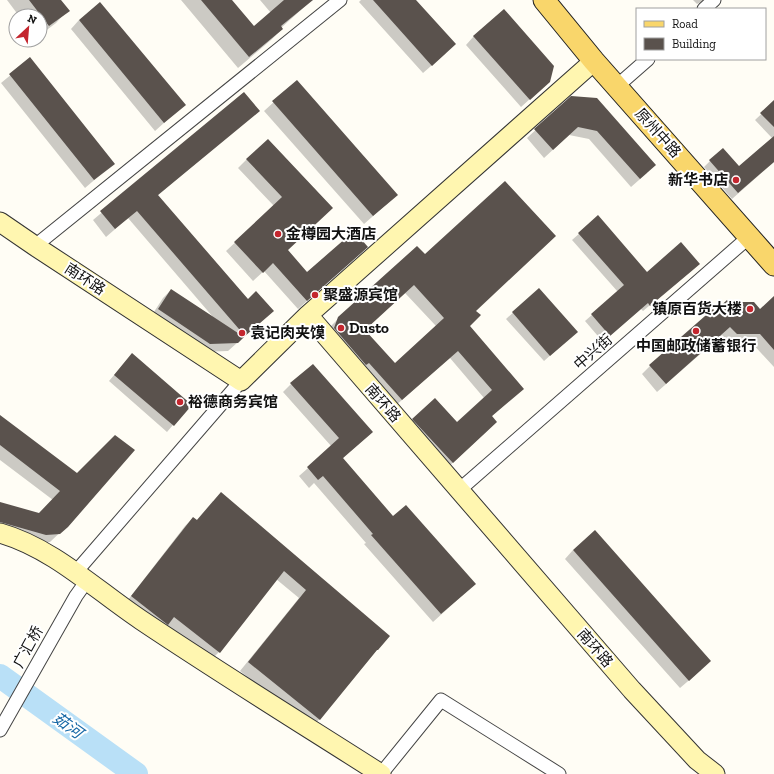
<svg xmlns="http://www.w3.org/2000/svg" width="774" height="774" font-family="'Zilla Slab','Noto Sans SC',serif">
<style>
.shadow{fill:#0003;fill-rule:evenodd}
.lines{fill:none;stroke-linecap:round;stroke-linejoin:round}
.river{stroke:#b9e0f7;stroke-width:24}
.building{fill:#5a524d;fill-rule:evenodd}
.street-casing{stroke:#444;stroke-width:15}
.secondary-casing{stroke:#333;stroke-width:21}
.primary-casing{stroke:#222;stroke-width:23}
.street{stroke:#fff;stroke-width:13}
.secondary{stroke:#fff6b0;stroke-width:19}
.primary{stroke:#f9d66b;stroke-width:21}
.poi-dot{fill:#c4262e;stroke:#fff;stroke-width:1.5}
.labels{text-anchor:middle;stroke-width:4;stroke-linejoin:round;paint-order:stroke}
.street-label{font-size:15px;fill:#111;stroke:#fff}
.poi-label{font-size:15px;font-weight:bold;fill:#111;stroke:#fff;text-anchor:start}
.water-label{font-size:16px;font-style:italic;fill:#1768a6;stroke:#fff}
</style>
<rect width="100%" height="100%" fill="#fffdf5"/>
<path class="shadow" d="M7,0H60L68,10L56,23L40,35V16H19Z
M181,0H231L254,27L271,13L260,0H312L281,28L282,29L271,40L238,68Z
M361,0H414L446,53L423,73L359,2Z
M693,0H705L697,4Z
M79,20L184,105L155,131L71,29Z
M474,36L540,90L521,107L466,45Z
M30,59L113,164L85,188L1,83Z
M297,81L388,203L364,224L264,111Z
M243,93L258,111L157,196L264,319L228,351L201,352L150,318L163,298L171,290L213,317L128,218L106,237L93,220Z
M571,97L647,173L631,187L589,139L569,135L544,158L527,138Z
M774,102V162L732,199L704,167L710,161L739,167L772,138L755,120Z
M247,159L331,208L287,250L307,273L358,255L298,309L264,271L253,281L226,251L274,206L238,168Z
M598,217L647,273L692,270L643,311L641,309L603,342L585,321L618,292L572,240Z
M417,247L475,311L468,326L522,389L491,417L488,430L445,470L405,427L413,420L457,424L484,398L450,358L394,407L327,336L331,326L339,318ZM405,293L436,326L395,364L364,330Z
M539,289L570,338L544,361L506,319Z
M774,304V367L751,342H729L722,335L657,392L642,374L650,366L715,313L734,310H760Z
M126,361L190,405L167,432L109,381Z
M291,384L372,432L342,459L393,518L466,592L433,622L364,544L366,543L314,483L309,488L299,476L332,447L283,392Z
M0,416L77,475L67,526L50,542L37,543L0,532V503L39,514L53,500L0,460Z
M213,501L377,650L312,728L240,671L299,598L276,579L219,652L211,660L166,625L159,632L124,605L185,526L193,518L196,521Z
M573,550L701,670L680,688L565,559Z"/>
<g class="lines">
<path class="river" d="M0,676L136,774"/>
</g>
<path class="building" d="M29,0H61L70,11L49,26Z
M201,0H232L254,26L284,0H313L281,26L283,29L249,57Z
M373,0H416L456,44L432,66Z
M100,2L186,105L164,123L79,20Z
M504,9L554,66L550,82L530,100L473,36Z
M30,57L115,164L94,180L9,74Z
M297,80L398,195L373,216L272,101Z
M244,92L260,111L158,195L248,299L256,291L274,311L245,336L137,211L115,229L100,211Z
M571,96L597,98L656,165L640,179L597,131L578,127L553,150L534,129Z
M774,100V127L760,113Z
M774,136V162L738,193L709,160L723,148L739,166Z
M268,139L333,208L288,250L307,272L354,231L368,247L307,301L273,263L263,273L234,242L282,197L246,159Z
M505,181L556,236L476,311L481,315L470,326L524,389L492,416L497,422L453,463L412,419L435,398L457,422L492,390L458,351L402,400L369,363L366,365L334,328L338,317L417,246L425,254ZM414,285L444,318L395,363L365,330Z
M598,215L647,272L681,242L700,264L650,306L648,303L610,336L591,314L624,285L578,233Z
M539,288L578,332L550,356L512,312Z
M171,289L244,337L238,343L210,344L158,309Z
M774,296V350L760,334H737L730,327L666,384L649,365L713,309L715,311L727,300L734,308L740,302H754L760,309Z
M132,353L192,405L174,426L114,375Z
M313,364L373,432L343,458L393,516L406,505L476,584L441,614L371,535L373,534L323,476L318,480L307,467L339,438L290,383Z
M0,415L77,473L115,435L135,450L68,527L60,534L46,535L0,522V502L39,513L60,491L0,445Z
M221,492L390,636L378,650H377L320,720L248,662L306,590L284,571L220,653L174,617L168,625L131,596L193,517L197,520Z
M595,530L711,661L689,681L573,550Z"/>
<g class="lines">
<defs>
<path id="street" d="M704,9L714,0
M616,87L648,59
M35,246L340,0
M458,491L749,237
M75,573L241,381
M0,730L76,596L86,582
M381,774L441,700L559,774"/>
<path id="secondary" d="M0,222L35,246L241,381L308,315L594,61
M308,315L632,690L697,760L715,774
M0,533C53,548 96,590 141,620C220,673 301,723 381,774"/>
<path id="primary" d="M544,0L594,61L774,265"/>
</defs>
<use href="#street" class="street-casing"/>
<use href="#secondary" class="secondary-casing"/>
<use href="#primary" class="primary-casing"/>
<use href="#street" class="street"/>
<use href="#secondary" class="secondary"/>
<use href="#primary" class="primary"/>
</g>
<g class="poi-dot">
<circle cx="736" cy="180" r="4"/>
<circle cx="278" cy="234" r="4"/>
<circle cx="315" cy="295" r="4"/>
<circle cx="750" cy="309" r="4"/>
<circle cx="341" cy="328" r="4"/>
<circle cx="696" cy="331" r="4"/>
<circle cx="242" cy="333" r="4"/>
<circle cx="180" cy="402" r="4"/>
</g>
<g class="labels">
<g class="street-label">
<text transform="translate(658 133) rotate(48)" y="5">原州中路</text>
<text transform="translate(85 279) rotate(33)" y="5">南环路</text>
<text transform="translate(593 352) rotate(-41)" y="5">中兴街</text>
<text transform="translate(383 403) rotate(49)" y="5">南环路</text>
<text transform="translate(28 647) rotate(-61)" y="5">广汇桥</text>
<text transform="translate(595 648) rotate(49)" y="5">南环路</text>
</g>
<g class="poi-label">
<text x="728" y="185" text-anchor="end">新华书店</text>
<text x="286" y="239">金樽园大酒店</text>
<text x="323" y="300">聚盛源宾馆</text>
<text x="742" y="314" text-anchor="end">镇原百货大楼</text>
<text x="349" y="333">Dusto</text>
<text x="250" y="338">袁记肉夹馍</text>
<text x="696" y="351" text-anchor="middle">中国邮政储蓄银行</text>
<text x="188" y="407">裕德商务宾馆</text>
</g>
<g class="water-label">
<text transform="translate(68 725) rotate(36)" y="6">茹河</text>
</g>
</g>
<rect x="636" y="8" width="130" height="52" fill="#ffffff" stroke="#a0a0a0"/>
<rect x="644" y="21" width="20" height="6" fill="#f9d66b" stroke="#a0a0a0"/>
<text x="672" y="28" font-size="12" fill="#111111">Road</text>
<rect x="644" y="38" width="20" height="12" fill="#5a524d" stroke="#a0a0a0"/>
<text x="672" y="48" font-size="12" fill="#111111">Building</text>
<g transform="translate(28 28) rotate(26)"><circle r="19" fill="#ffffff" stroke="#a0a0a0"/>
<path d="M0-3L7 15L0 10L-7 15Z" fill="#c4262e"/>
<text y="-6" font-size="11" font-weight="bold" text-anchor="middle" fill="#111111">N</text>
</g>
</svg>
